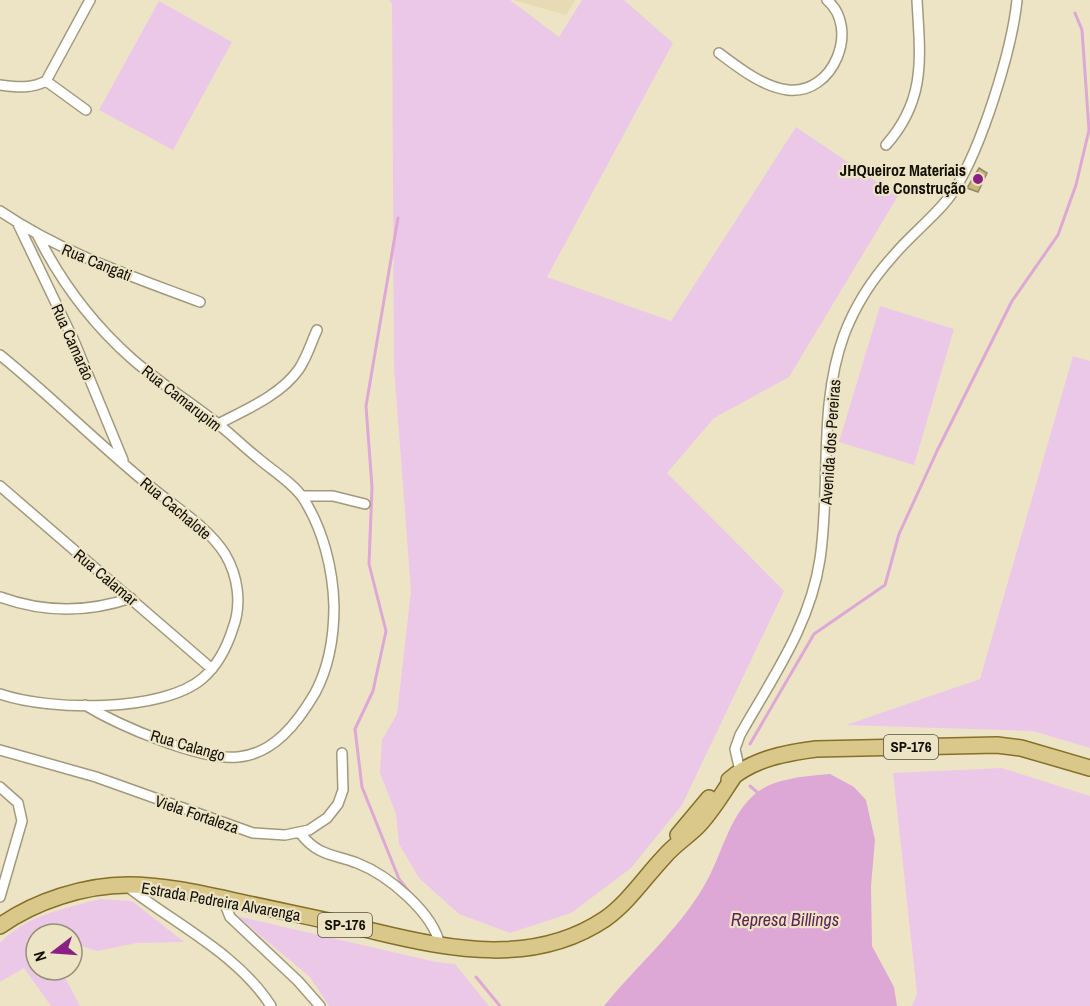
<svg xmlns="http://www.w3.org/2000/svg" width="1090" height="1006" font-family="'Archivo Narrow',sans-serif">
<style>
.built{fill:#e7dbb5}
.green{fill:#ecc8e8}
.water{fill:#dda8d6}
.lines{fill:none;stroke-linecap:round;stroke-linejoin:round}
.stream{stroke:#dda8d6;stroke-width:3}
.building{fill:#cbb776;stroke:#92896d;stroke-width:1.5}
.minor-casing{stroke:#a2997c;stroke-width:12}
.primary-casing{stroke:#857029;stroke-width:18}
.minor{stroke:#fff;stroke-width:9}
.primary{stroke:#dac88a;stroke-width:15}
.poi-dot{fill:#8a1f84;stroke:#ede4c5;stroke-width:2}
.labels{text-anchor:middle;stroke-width:4.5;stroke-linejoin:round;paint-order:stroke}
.shield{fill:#ede4c5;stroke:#544f3f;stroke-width:1.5}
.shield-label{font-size:15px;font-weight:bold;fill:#130f05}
.poi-label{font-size:16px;font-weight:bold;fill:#130f05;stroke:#ede4c5;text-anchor:end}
.street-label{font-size:16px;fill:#130f05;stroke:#ede4c5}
.water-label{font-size:18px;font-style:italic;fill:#5f215a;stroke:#ede4c5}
</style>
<rect width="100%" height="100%" fill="#ede4c5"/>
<path class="built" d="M513,0H575L566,15Z"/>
<path class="green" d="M389,0H510L559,37L582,0H624L673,43L547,277L671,321L796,127L898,196L789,377L714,418L667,473L784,591L682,805L631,868L571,913L510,933L459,914L419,878L399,844L396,814L380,773L382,740L397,714L411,591L394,368L392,4Z
M159,1L232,42L173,150L99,110Z
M880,306L954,329L914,465L839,442Z
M1073,356L1090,361V748L1033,731L846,725L980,679Z
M1002,768L1090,796V1006H912L917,994L893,773Z
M100,899L132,901L184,942L137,943L97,951L72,943V934H36V970H61L80,1006H51L24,968L0,982V943C26,915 64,909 100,899Z
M237,916L436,962L455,964L489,1006H329L310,977Z"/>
<path class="water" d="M830,774L854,787L866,800L875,840L871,886L872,946L894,987L897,1006H604C637,965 677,932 704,886C722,856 728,817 755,794C773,778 808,776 830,774Z"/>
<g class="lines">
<path class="stream" d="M398,218L366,406L372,487L369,564L386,631L373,691L355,729L362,787L399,879L410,893
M750,744L814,634L885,585L899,534L937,451L1012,301L1058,235L1076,185L1089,130L1082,30L1075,13
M750,786L757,792
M476,977L500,1006"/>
</g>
<path class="building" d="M979,168L987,173L978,192L967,188Z"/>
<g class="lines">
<defs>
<path id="minor" d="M719,53C739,68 763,87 788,90C834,95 860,28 827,0
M46,81L86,110
M0,85C17,87 31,89 46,81L90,0
M886,145C927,99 920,56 917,0
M0,211C62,253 131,276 200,302
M18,224L74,341L123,460
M38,236C61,282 93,324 131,358C158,382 189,401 218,424C232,435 245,448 259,459C273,471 293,483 303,498C323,529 333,569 334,606C334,635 329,667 315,693C298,722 274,754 238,757C200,761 118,725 85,705
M0,355C52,397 99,445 151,487C176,508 207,526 225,554C238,576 242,604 233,628C227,647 218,665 203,678C163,713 49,711 0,694
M218,424C245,410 281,395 299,369C307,357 311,343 317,330
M0,486L212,669
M302,496H333L365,504
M0,597C44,613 87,613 131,598
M0,750L96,777L253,833L285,835L309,830L327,818L338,804L343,790L342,753
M740,771L735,749L740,735C772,678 810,626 820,559C831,485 818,406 844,335C855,306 873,278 894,255C913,232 939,214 955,189C982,146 1012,50 1017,0
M0,787L18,803L22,821L0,897
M301,834C318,856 333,854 357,863C388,875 434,913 440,946
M128,887C175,924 238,954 271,1006
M223,899L230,917L298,981L320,1006"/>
<path id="primary" d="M729,780C753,759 785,753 816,749L997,745L1021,748L1090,768
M678,835L709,798
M0,926C35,901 85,885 128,885C165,885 203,894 240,902C285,912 331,921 377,932C452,950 535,966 605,919C628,903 645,877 664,857C674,845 687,837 697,827C712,812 723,792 735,775"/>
</defs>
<use href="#minor" class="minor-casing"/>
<use href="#primary" class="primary-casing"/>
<use href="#minor" class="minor"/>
<use href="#primary" class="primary"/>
</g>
<circle class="poi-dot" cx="978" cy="179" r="6"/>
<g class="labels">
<g class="shield">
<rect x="884" y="735" width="54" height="24" rx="4.5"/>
<rect x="318" y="913" width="54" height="24" rx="4.5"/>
</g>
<g class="shield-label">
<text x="911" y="752">SP-176</text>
<text x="345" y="930">SP-176</text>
</g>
<g class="poi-label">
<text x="966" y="176">JHQueiroz Materiais<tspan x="966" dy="18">de Construção</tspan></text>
</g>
<g class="street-label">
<text transform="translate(97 262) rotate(22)" y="6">Rua Cangati</text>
<text transform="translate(73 342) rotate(66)" y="6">Rua Camarão</text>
<text transform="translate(182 398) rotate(38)" y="6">Rua Camarupim</text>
<text transform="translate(830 442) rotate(-86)" y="6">Avenida dos Pereiras</text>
<text transform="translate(176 508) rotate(40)" y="6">Rua Cachalote</text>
<text transform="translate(106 577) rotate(40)" y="6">Rua Calamar</text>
<text transform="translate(188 745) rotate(16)" y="6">Rua Calango</text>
<text transform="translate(197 814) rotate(19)" y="6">Viela Fortaleza</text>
<text transform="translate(221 901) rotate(10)" y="6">Estrada Pedreira Alvarenga</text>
</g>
<g class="water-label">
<text x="785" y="926">Represa Billings</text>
</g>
</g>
<g transform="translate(54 952) rotate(253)"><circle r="28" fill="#ede4c5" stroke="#968f78" stroke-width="1.5"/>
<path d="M0-4.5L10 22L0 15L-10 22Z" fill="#8a1f84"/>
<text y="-9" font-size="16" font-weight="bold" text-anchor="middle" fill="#130f05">N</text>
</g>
</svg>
